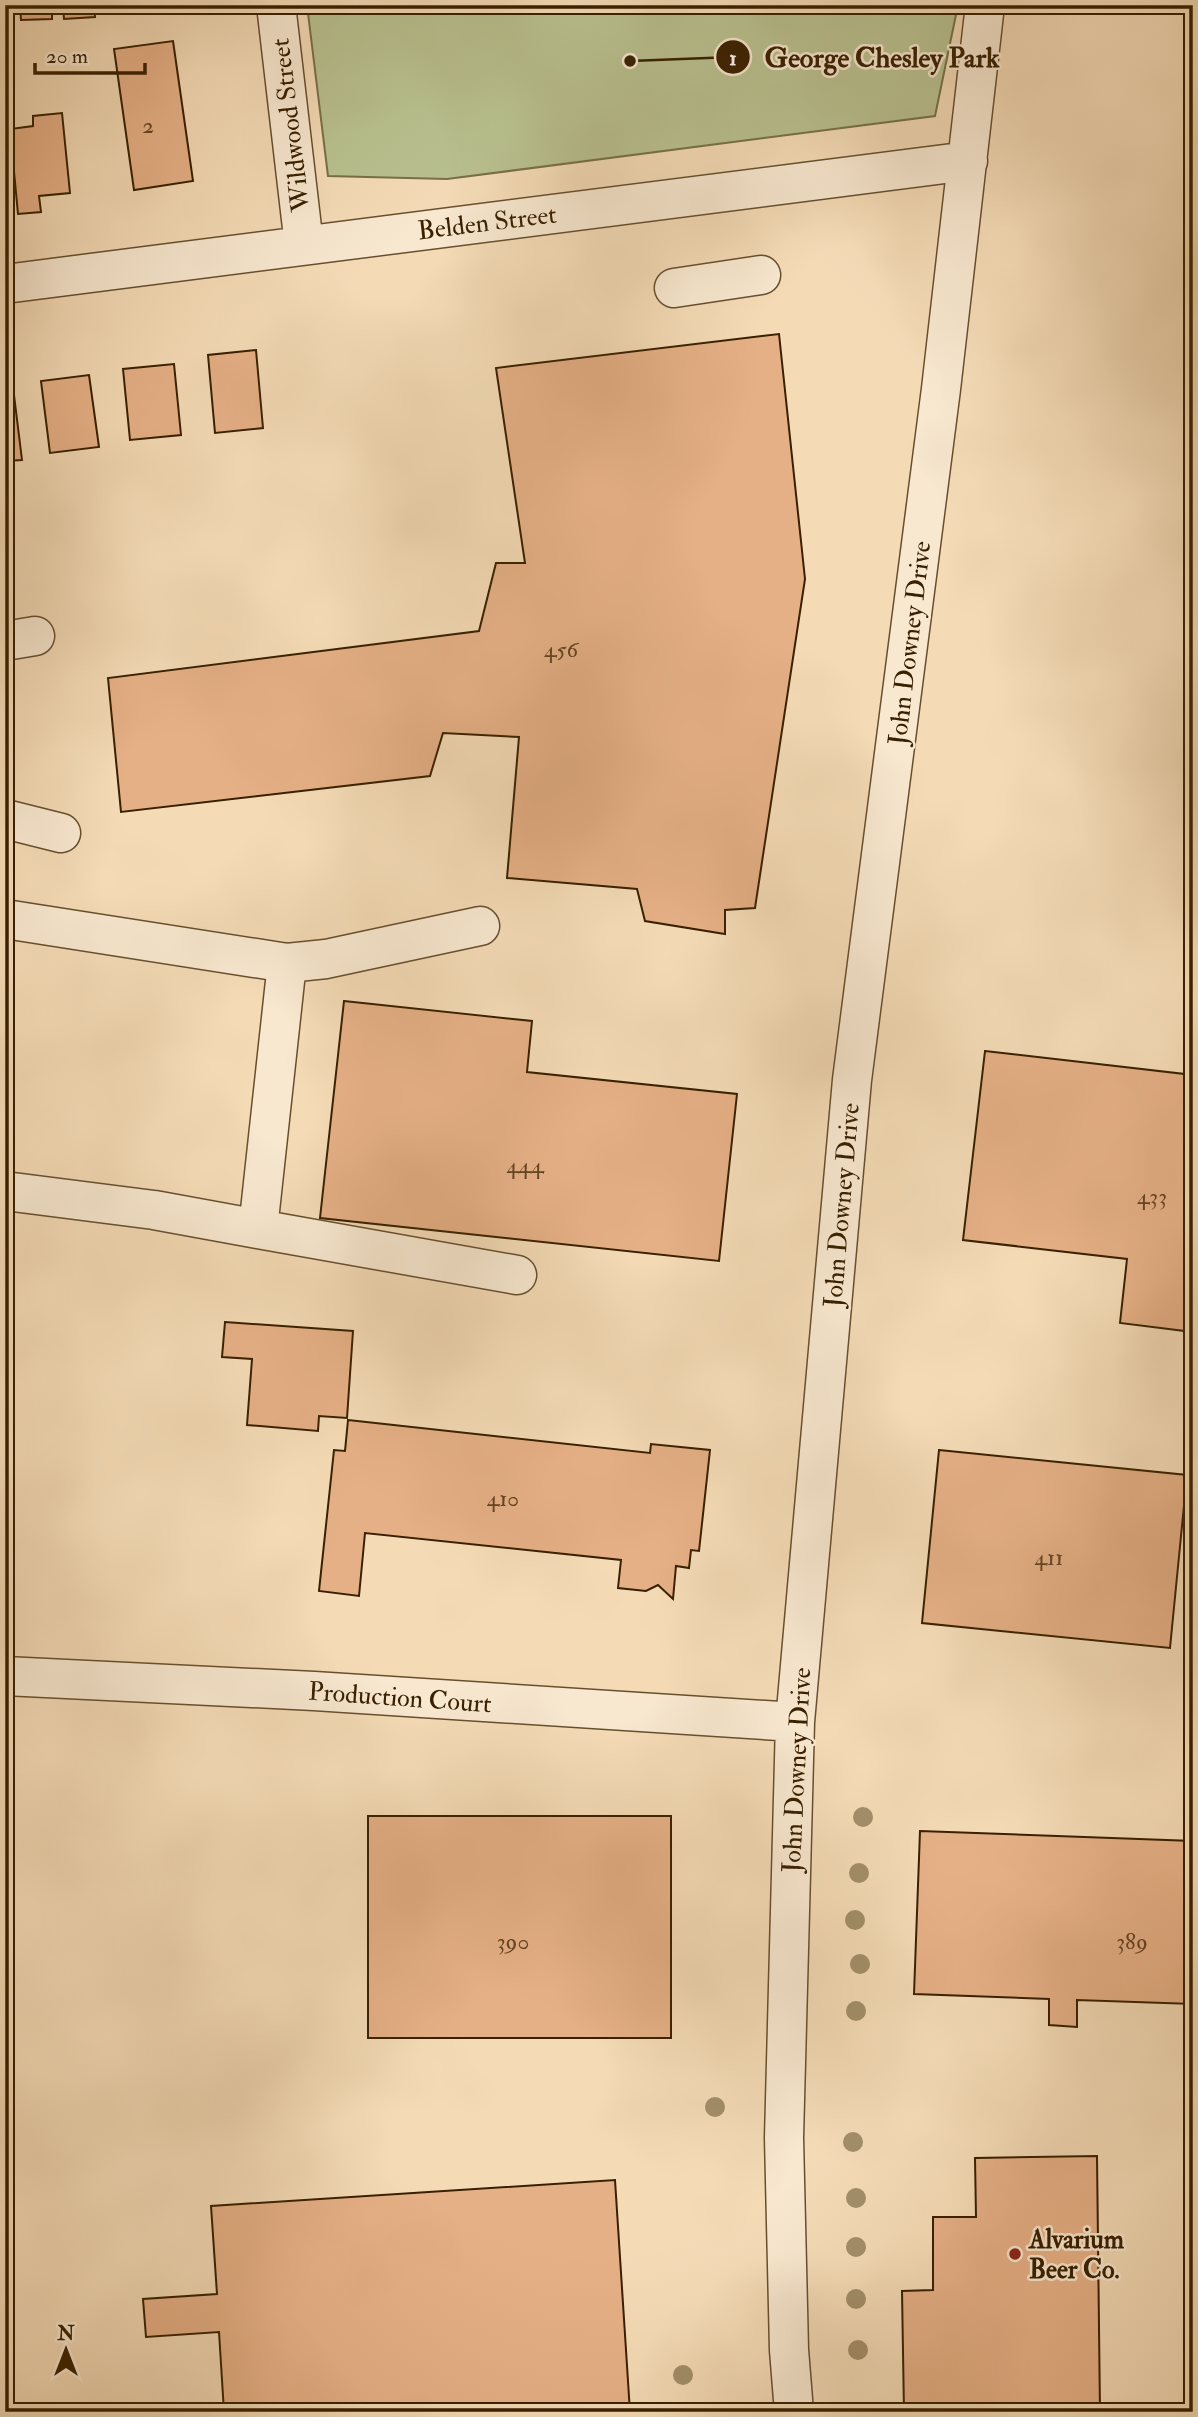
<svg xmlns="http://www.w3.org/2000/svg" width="1198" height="2417" font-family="'IM FELL Double Pica',serif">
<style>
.green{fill:#b9c190;stroke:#787048;stroke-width:2}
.building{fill:#e6b086;stroke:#382000;stroke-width:2}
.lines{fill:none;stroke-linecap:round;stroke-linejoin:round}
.minor-casing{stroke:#674f2e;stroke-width:41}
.minor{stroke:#f8e8d0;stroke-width:38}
.tree{fill:#a28f6a}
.poi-dot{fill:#8f2418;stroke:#f8e8d0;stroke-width:2.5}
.labels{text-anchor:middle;stroke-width:5;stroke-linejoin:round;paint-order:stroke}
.number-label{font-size:23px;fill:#644422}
.street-label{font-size:26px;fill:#382000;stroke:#f8e8d0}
.poi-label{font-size:26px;font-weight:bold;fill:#382000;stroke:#f8e8d0;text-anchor:start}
.leader{fill:none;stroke:#382000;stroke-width:2.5}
.callout-dot{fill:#382000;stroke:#f8e8d0;stroke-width:2.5}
.mark-label{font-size:21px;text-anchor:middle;font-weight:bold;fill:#fff}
.callout-label{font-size:28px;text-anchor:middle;font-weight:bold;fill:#382000;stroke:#f8e8d0;stroke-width:5;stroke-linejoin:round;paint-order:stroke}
</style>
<rect width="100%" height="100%" fill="#f4dbb6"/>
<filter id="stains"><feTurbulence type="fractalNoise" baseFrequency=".00286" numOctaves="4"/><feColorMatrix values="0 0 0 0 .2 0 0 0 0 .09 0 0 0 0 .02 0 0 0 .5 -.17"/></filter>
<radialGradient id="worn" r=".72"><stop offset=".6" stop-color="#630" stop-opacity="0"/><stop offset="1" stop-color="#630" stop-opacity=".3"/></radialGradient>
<path class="green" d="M307,5H958L935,116L447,179L328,176Z"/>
<path class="building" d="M20,5H52V19L21,20Z
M63,5H94L95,17L64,19Z
M173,41L193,181L134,190L114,49Z
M62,113L70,193L39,196L41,212L18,214L10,129L33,126V116Z
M779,334L805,579L755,908L725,910V934L645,921L637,889L507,878L519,737L443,733L430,776L121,812L108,678L479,631L496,563H525L496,368Z
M256,350L263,428L215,433L208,355Z
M174,364L181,435L130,440L123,369Z
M89,375L99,447L50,453L41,381Z
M13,387L22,460L5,461V388Z
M344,1001L532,1021L527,1072L737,1094L719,1261L320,1218Z
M985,1051L1193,1075V1332L1120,1323L1127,1259L963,1240Z
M225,1322L353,1331L347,1418L319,1416L318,1431L247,1425L252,1359L222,1357Z
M348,1420L650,1453L651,1444L710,1450L699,1551L691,1550L689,1568L676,1566L673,1599L658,1585L646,1591L618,1588L621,1560L365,1533L359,1596L319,1591L334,1450L345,1451Z
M939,1450L1187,1475L1170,1648L922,1623Z
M368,1816H671V2038H368Z
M920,1831L1193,1841V2004L1077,2000V2027L1049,2025V1999L914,1994Z
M1097,2156L1100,2412H904L902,2291L933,2290V2217H976L975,2158Z
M615,2180L630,2412H224L219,2332L146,2337L143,2299L217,2294L211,2206Z"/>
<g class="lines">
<defs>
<path id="minor" d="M276,5L304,245
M5,284L968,161
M674,288L761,275
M5,641L35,636
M5,819L61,833
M5,919L287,963L326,959L480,926
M5,1191L154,1210L258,1229L287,963
M258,1229L517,1275
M5,1676L314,1691L795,1722
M794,2412L789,2350L784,2138L795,1722L852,1080L941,389L985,5"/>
</defs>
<use href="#minor" class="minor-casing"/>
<use href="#minor" class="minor"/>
</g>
<g class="tree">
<circle cx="863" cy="1817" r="10"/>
<circle cx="859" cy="1873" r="10"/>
<circle cx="855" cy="1920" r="10"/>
<circle cx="860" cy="1964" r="10"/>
<circle cx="856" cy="2011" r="10"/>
<circle cx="715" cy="2107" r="10"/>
<circle cx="853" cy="2142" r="10"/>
<circle cx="856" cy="2198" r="10"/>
<circle cx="856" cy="2247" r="10"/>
<circle cx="856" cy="2299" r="10"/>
<circle cx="858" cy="2350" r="10"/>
<circle cx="683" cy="2375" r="10"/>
</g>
<circle class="poi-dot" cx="1015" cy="2254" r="7"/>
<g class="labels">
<g class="number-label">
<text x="148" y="133">2</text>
<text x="561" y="657">456</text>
<text x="525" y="1173">444</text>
<text x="1152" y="1204">433</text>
<text x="503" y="1506">410</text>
<text x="1049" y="1565">411</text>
<text x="513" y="1949">390</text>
<text x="1132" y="1949">389</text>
</g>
<g class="street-label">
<text transform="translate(290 125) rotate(-97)" y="9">Wildwood Street</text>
<text transform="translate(487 222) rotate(-7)" y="9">Belden Street</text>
<text transform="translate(909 643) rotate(-83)" y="9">John Downey Drive</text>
<text transform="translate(841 1205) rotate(-85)" y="9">John Downey Drive</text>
<text transform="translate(400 1697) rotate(4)" y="9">Production Court</text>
<text transform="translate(796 1770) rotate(-87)" y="9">John Downey Drive</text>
</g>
<g class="poi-label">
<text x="1029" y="2248">Alvarium<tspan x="1029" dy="30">Beer Co.</tspan></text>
</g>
</g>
<path class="leader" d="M630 61L733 57"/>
<g class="callout-dot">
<circle cx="630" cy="61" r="7"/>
<circle cx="733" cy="57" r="18"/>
</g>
<g class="mark-label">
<text x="733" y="65">1</text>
</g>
<g class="callout-label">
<text x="882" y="67">George Chesley Park</text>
</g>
<rect width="1198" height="2417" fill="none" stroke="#f4dbb6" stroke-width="28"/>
<rect x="7" y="7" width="1184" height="2403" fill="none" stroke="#382000" stroke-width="3.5"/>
<rect x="14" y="14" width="1170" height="2389" fill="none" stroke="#382000" stroke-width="2"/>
<g transform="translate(66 2350)" stroke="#f8e8d0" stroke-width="5" paint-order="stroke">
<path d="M0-5L12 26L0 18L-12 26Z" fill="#382000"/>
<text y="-10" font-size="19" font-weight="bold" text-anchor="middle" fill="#382000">N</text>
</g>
<path d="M35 63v10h110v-10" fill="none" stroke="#382000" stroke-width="3.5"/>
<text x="46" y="63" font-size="21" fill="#382000" stroke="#f8e8d0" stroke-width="5" paint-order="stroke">20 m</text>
<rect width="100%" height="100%" filter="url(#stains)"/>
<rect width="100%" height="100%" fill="url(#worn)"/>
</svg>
